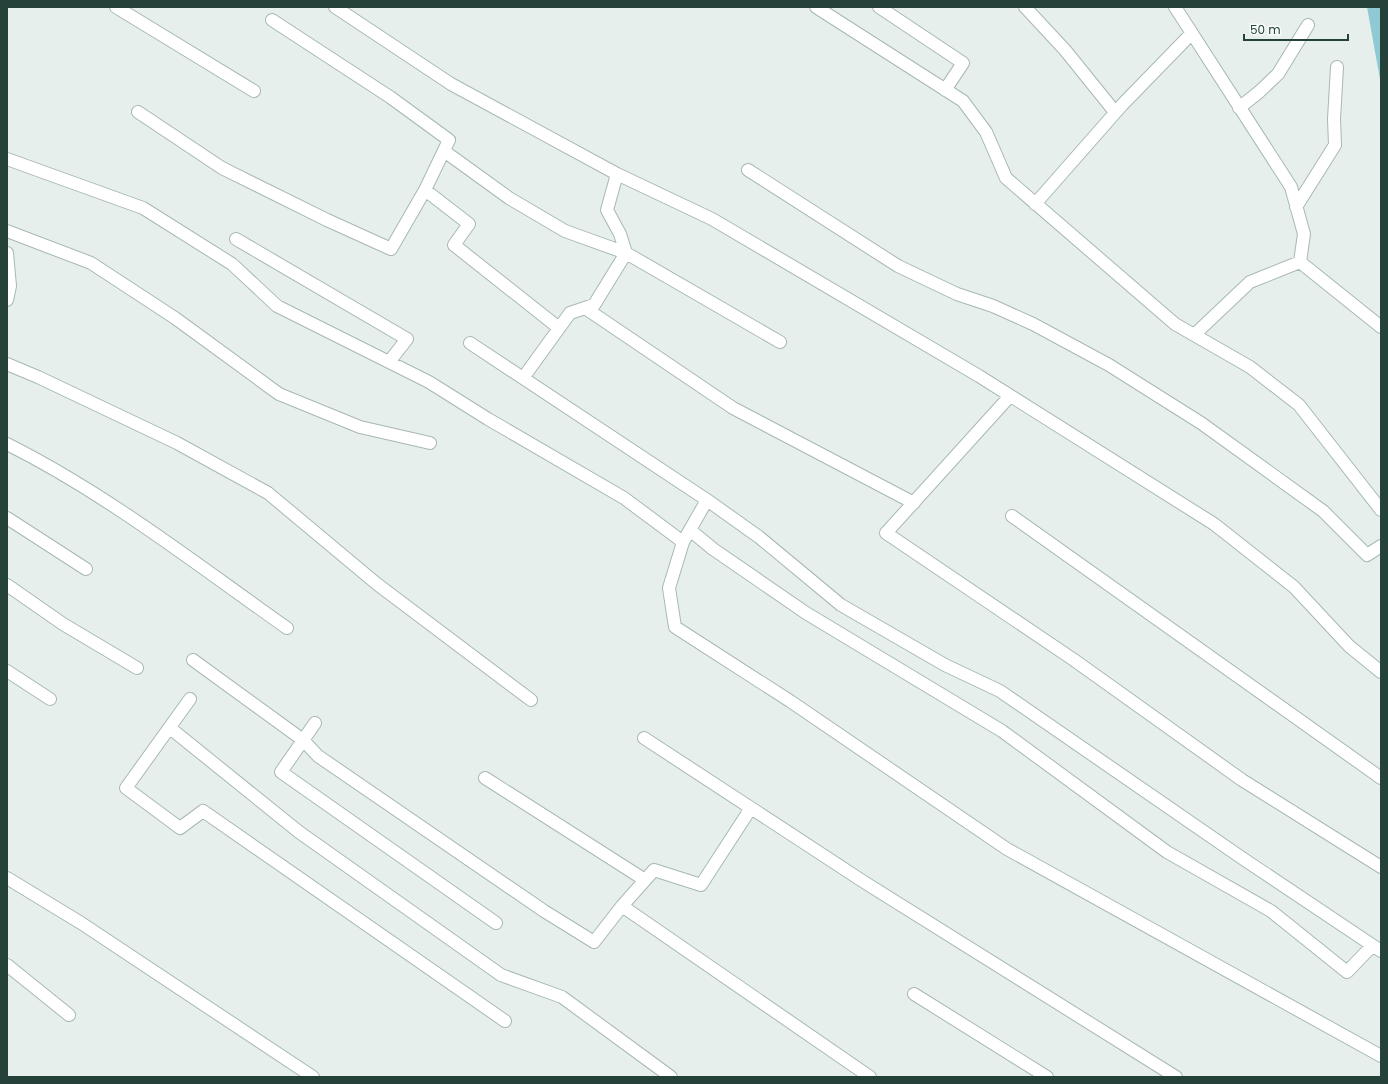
<svg xmlns="http://www.w3.org/2000/svg" width="1388" height="1084" font-family="Poppins,sans-serif">
<style>
.water{fill:#8ec9d4}
.lines{fill:none;stroke-linecap:round;stroke-linejoin:round}
.street-casing{stroke:#a8b8b2;stroke-width:14}
.secondary-casing{stroke:#a4bbb3;stroke-width:14}
.street{stroke:#fff;stroke-width:12}
.secondary{stroke:#fff;stroke-width:12}
</style>
<rect width="100%" height="100%" fill="#e6efeb"/>
<path class="water" d="M1367,7H1381V85Z"/>
<g class="lines">
<defs>
<path id="street" d="M116,7L254,91
M335,7L451,84L617,174L712,219L979,376L1214,524L1294,587L1349,646L1381,672
M816,7L963,101L986,132L1006,178L1175,324L1250,367L1299,405L1381,510
M879,7L963,63L945,90
M1025,7L1065,50L1115,112
M1175,7L1291,187L1304,234L1300,262L1381,327
M1239,108L1259,92L1278,74L1308,25
M138,112L222,168L327,220L391,249L425,190L449,140L390,97L272,20
M444,151L509,198L565,231L626,253L780,342
M7,159L143,208L232,264L277,306L429,382L488,419L624,498L683,542
M748,170L898,266L957,294L993,306L1033,324L1109,365L1201,423L1323,511L1367,555L1381,546
M425,190L469,224L454,245L559,328
M1035,204L1122,105L1192,33
M1296,207L1335,145L1334,119L1337,67
M7,231L91,263L175,318L279,394L360,427L430,443
M236,239L407,339L389,362
M585,308L733,408L914,503
M1194,335L1250,282L1300,262
M470,343L707,500L759,537L841,605L945,665L1000,691L1242,858L1381,951
M7,364L38,377L177,443L268,493L377,584L531,700
M523,378L570,313L594,305L626,253L620,234L607,210L617,174
M1010,396L886,533L1074,660L1242,780L1381,867
M7,444C107,494 196,564 287,628
M707,500L683,542L669,588L675,627L790,701L1007,849L1381,1056
M1012,516L1381,778
M7,518L86,569
M690,530L713,549L806,613L1002,731L1167,852L1271,911L1347,972L1372,946
M7,585L63,624L137,668
M193,660L303,740L318,756L544,911L594,942L622,906L654,870L701,885L751,808
M7,671L50,699
M190,699L126,788L180,828L203,811L505,1021
M315,723L281,772L496,923
M170,728L299,832L501,975L562,997L671,1077
M644,738L864,882L1176,1077
M485,778L645,880
M7,878L81,923L313,1077
M622,906L870,1077
M7,965L69,1015
M914,994L1047,1077"/>
<path id="secondary" d="M7,253L10,286L7,300"/>
</defs>
<use href="#street" class="street-casing"/>
<use href="#secondary" class="secondary-casing"/>
<use href="#street" class="street"/>
<use href="#secondary" class="secondary"/>
</g>
<rect width="1388" height="1084" fill="none" stroke="#24423a" stroke-width="16"/>
<path d="M1244 34v6h104v-6" fill="none" stroke="#24423a" stroke-width="2"/>
<text x="1250" y="34" font-size="12" fill="#24423a" stroke="#f7fbf9" stroke-width="3" paint-order="stroke">50 m</text>
</svg>
